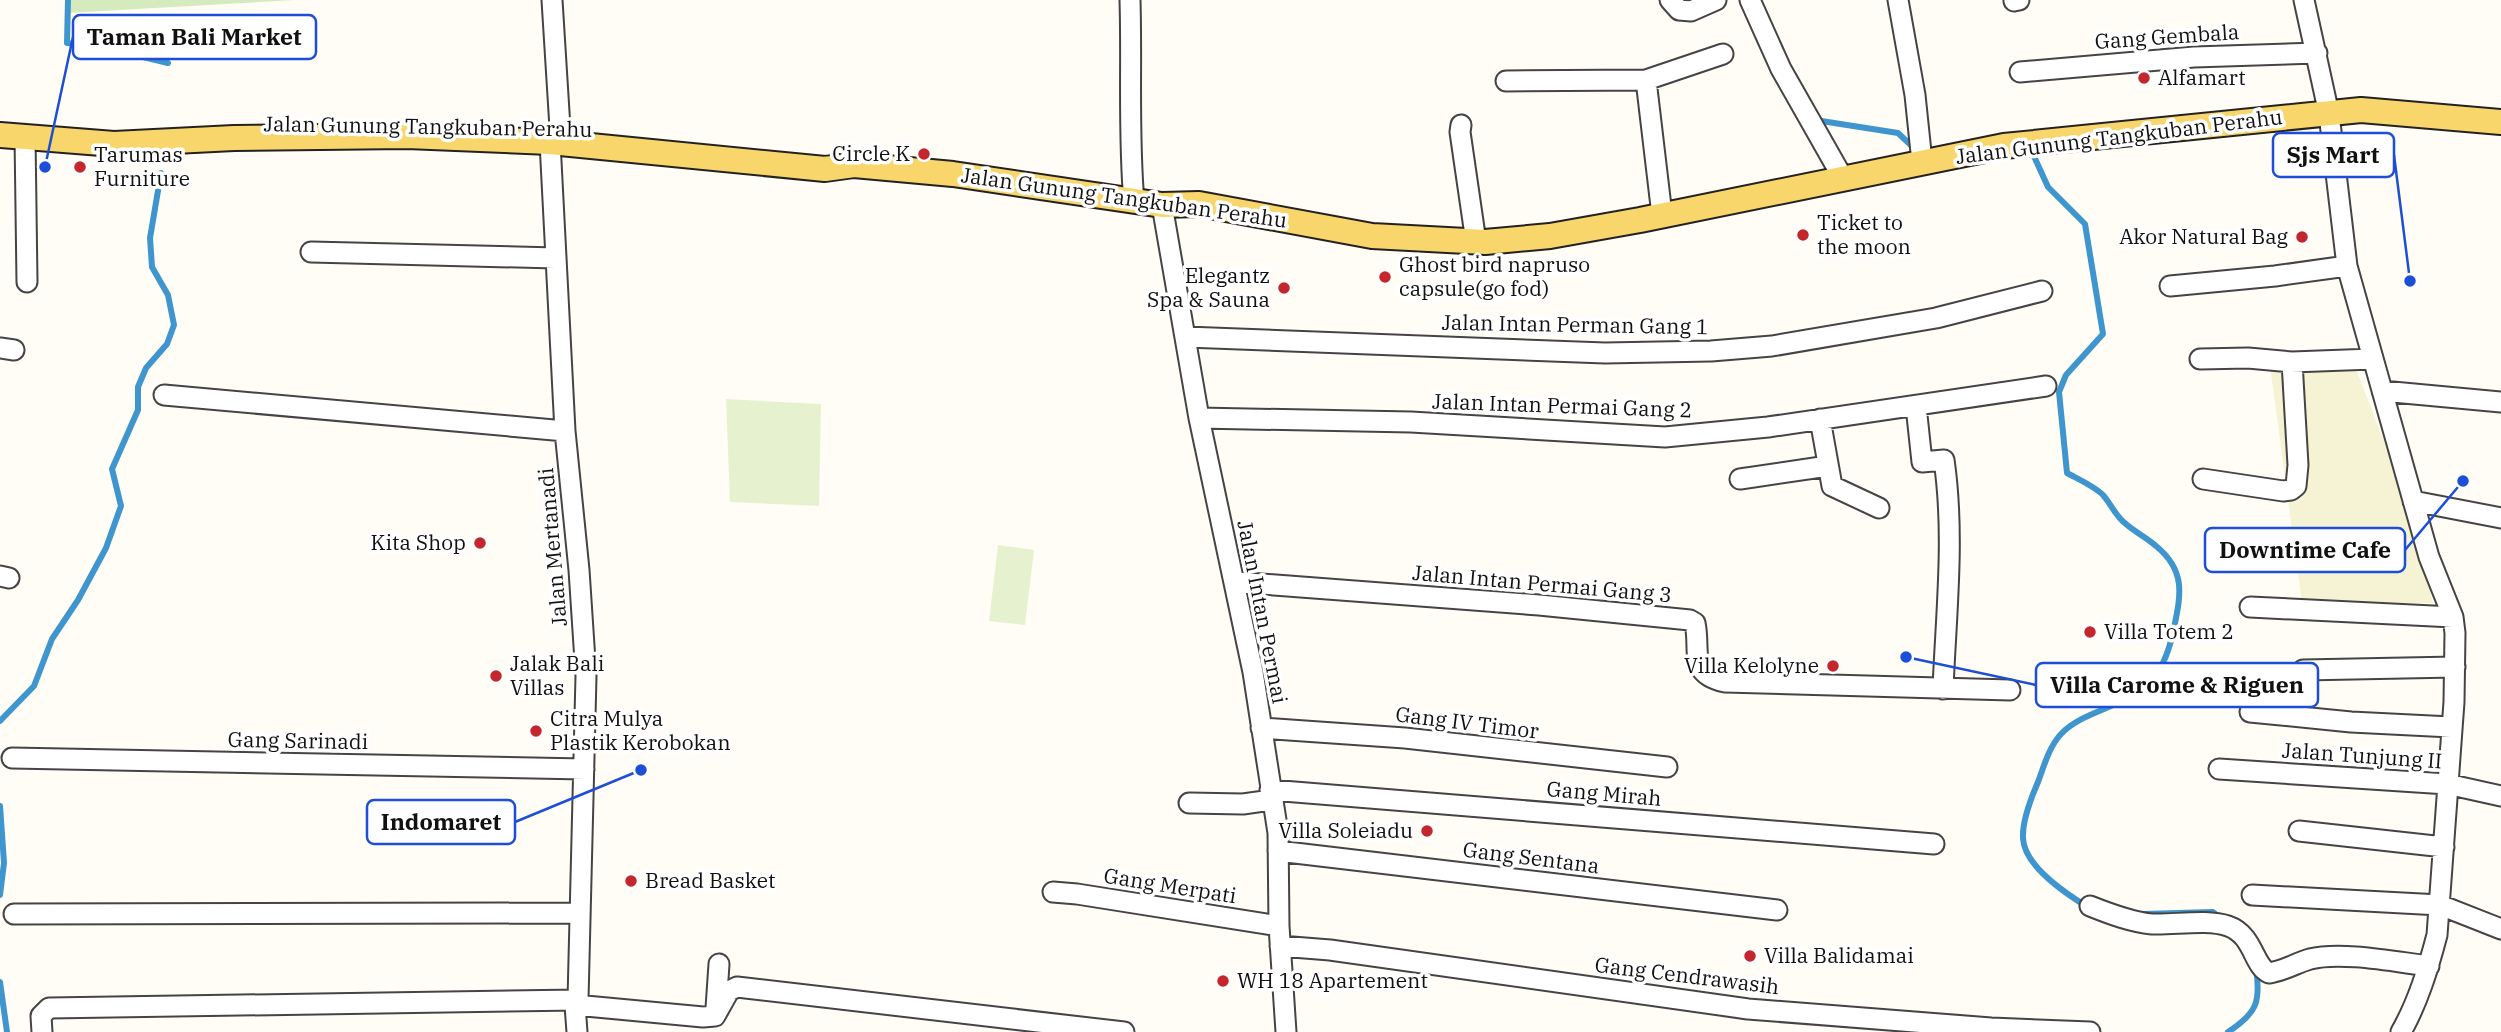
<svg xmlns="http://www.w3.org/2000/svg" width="2501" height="1032" font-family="'IBM Plex Serif',serif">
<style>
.farmland{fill:#f6f3d4}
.green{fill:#d5ebbd}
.pitch{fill:#e6f2cf}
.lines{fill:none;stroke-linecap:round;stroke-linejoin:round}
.stream{stroke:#3f96cf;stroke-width:6}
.minor-casing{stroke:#444;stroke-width:23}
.major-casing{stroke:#222;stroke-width:28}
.minor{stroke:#fff;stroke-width:19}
.major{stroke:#f9d66b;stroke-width:24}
.poi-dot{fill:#c4262e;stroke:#fff;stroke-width:2.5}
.labels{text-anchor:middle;stroke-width:7;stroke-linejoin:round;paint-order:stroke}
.street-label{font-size:21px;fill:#111;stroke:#fff}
.poi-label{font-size:21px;fill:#111;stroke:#fff;text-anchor:start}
.leader{fill:none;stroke:#1d4ed8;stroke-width:2.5}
.callout-dot{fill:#1d4ed8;stroke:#fff;stroke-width:2.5}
.callout{fill:#fff;stroke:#1d4ed8;stroke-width:2.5}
.callout-label{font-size:23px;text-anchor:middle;font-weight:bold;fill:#111}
</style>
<rect width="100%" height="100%" fill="#fffdf5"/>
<path class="farmland" d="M2352,359L2405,495L2433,603H2302L2270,366Z"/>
<path class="green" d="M69,0H295L68,13Z"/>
<path class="pitch" d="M726,399L821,404L819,506L730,502Z
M998,545L1034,550L1025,625L989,621Z"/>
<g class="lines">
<path class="stream" d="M68,0L67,43L106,48L168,63
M1815,120L1898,133L1915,149
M2027,153L2032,152L2048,187L2085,224L2103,334L2066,375L2059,392L2067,473C2078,479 2094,486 2103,495C2111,504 2116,517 2126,524C2135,532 2147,538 2156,546C2188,572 2180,598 2173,633C2168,654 2161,673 2144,688C2119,708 2082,712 2061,734C2049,747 2044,766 2038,782C2031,798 2022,820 2023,838C2024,866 2065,893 2086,906
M0,721L34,686L52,639L78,600L106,548L121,506L112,469L138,410V387L146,368L167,344L174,325L168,295L152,267L150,238L161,173
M0,806L4,863L0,895
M2143,914L2213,912L2221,919
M0,982L7,1032
M2228,1032C2257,1013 2261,1002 2256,968"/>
<defs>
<path id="minor" d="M552,0L560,128
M1130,0C1132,67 1128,135 1134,202
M1670,0L1679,10L1691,11L1716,0
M1750,0L1781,69L1844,180
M1898,0L1915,95L1922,162
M2304,0L2329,114L2347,266L2429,557L2453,617L2455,633L2454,702L2437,935C2428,969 2418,1002 2401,1032
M2014,1L2019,0
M2020,72L2194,57L2317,53
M1646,80L1662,215
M1506,81L1646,80L1723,54
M1461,125L1460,132L1476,242
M25,136L27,282
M550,142L565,431L579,570L586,676L578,1000L575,1005L577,1032
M1162,205L1199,418L1253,672L1278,833L1279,926L1286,1032
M311,252L556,258
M2170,286L2275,276L2347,266
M1186,337L1605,353L1711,351L1772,346L1936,318L2042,291
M0,348L14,350
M2200,359L2248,358L2292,362L2373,359
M2382,391L2501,402
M164,395L565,431
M1916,406L1922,462L1944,460C1955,535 1946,614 1943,689
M1199,418L1411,422L1665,437L1768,427L2046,386
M1820,419L1832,486L1879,508
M1740,479L1828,466
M2203,479L2283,491L2291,490L2296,486L2298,465L2292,362
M2413,501L2501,518
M0,576L9,578
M1235,582L1539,605L1690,620L1695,623C1701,650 1687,674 1725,682L2010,690
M2250,607L2453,617
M2303,670L2455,667
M2250,712L2351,722L2451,727
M1261,728L1405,738L1667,767
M12,758L584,769
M2219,769L2447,784L2501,796
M1270,790L1934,844
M1189,803L1243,804L1272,800
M2299,831L2444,847
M1278,851L1777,910
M1053,892L1077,894L1279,926
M2252,895L2440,905L2501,929
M2090,906C2110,914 2131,922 2152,924C2175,925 2207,919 2228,926C2254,935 2253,966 2269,973C2284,971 2296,963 2310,959C2341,951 2396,962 2429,966
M14,914L580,913
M1280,946L1330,950L1748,1009L1991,1028L2090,1032
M575,1005L703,1017L715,1016L729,991L737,987L1124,1032
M716,1008L719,964
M42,1032L41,1016L49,1008L578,1000"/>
<path id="major" d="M0,135L114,144L234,138L407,136L550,142L825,169L854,165L953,174L1162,205L1199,204L1372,236L1485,242L1550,236L1640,220L2004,146L2361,110L2501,122"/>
</defs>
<use href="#minor" class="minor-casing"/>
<use href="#major" class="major-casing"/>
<use href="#minor" class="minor"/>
<use href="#major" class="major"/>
</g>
<g class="poi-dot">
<circle cx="2144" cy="78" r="7"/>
<circle cx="924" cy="154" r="7"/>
<circle cx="80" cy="167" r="7"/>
<circle cx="1803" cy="235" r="7"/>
<circle cx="2302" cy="237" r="7"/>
<circle cx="1385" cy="277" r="7"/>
<circle cx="1284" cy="288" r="7"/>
<circle cx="480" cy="543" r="7"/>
<circle cx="2090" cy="632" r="7"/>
<circle cx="1833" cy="666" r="7"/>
<circle cx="496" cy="676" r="7"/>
<circle cx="536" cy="731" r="7"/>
<circle cx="1427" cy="831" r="7"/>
<circle cx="631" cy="881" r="7"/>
<circle cx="1750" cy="956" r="7"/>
<circle cx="1223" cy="981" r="7"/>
</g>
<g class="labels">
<g class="street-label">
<text transform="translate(2167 37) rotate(-4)" y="7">Gang Gembala</text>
<text transform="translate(428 127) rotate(1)" y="7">Jalan Gunung Tangkuban Perahu</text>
<text transform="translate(2119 137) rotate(-7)" y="7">Jalan Gunung Tangkuban Perahu</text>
<text transform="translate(1124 198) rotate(8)" y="7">Jalan Gunung Tangkuban Perahu</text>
<text transform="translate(1575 325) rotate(1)" y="7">Jalan Intan Perman Gang 1</text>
<text transform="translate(1562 406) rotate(2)" y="7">Jalan Intan Permai Gang 2</text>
<text transform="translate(553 547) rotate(-95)" y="7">Jalan Mertanadi</text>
<text transform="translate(1542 584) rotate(5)" y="7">Jalan Intan Permai Gang 3</text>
<text transform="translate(1262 612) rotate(79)" y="7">Jalan Intan Permai</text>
<text transform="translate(1467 723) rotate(7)" y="7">Gang IV Timor</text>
<text transform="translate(298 741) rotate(1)" y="7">Gang Sarinadi</text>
<text transform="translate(2362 756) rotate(4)" y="7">Jalan Tunjung II</text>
<text transform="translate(1604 794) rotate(5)" y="7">Gang Mirah</text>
<text transform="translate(1531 858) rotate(7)" y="7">Gang Sentana</text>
<text transform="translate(1170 886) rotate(9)" y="7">Gang Merpati</text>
<text transform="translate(1687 976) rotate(7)" y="7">Gang Cendrawasih</text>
</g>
<g class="poi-label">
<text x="2158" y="85">Alfamart</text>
<text x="910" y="161" text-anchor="end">Circle K</text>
<text x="94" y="162">Tarumas<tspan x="94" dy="24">Furniture</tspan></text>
<text x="1817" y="230">Ticket to<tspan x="1817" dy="24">the moon</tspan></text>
<text x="2288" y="244" text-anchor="end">Akor Natural Bag</text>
<text x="1399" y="272">Ghost bird napruso<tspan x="1399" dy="24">capsule(go fod)</tspan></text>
<text x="1270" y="283" text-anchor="end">Elegantz<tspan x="1270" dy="24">Spa &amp; Sauna</tspan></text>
<text x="466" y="550" text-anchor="end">Kita Shop</text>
<text x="2104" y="639">Villa Totem 2</text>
<text x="510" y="671">Jalak Bali<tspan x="510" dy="24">Villas</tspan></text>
<text x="1819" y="673" text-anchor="end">Villa Kelolyne</text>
<text x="550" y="726">Citra Mulya<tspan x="550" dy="24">Plastik Kerobokan</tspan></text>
<text x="1413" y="838" text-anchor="end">Villa Soleiadu</text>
<text x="645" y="888">Bread Basket</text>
<text x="1764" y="963">Villa Balidamai</text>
<text x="1237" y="988">WH 18 Apartement</text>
</g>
</g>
<path class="leader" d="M45 167L73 37M2410 281L2394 155M2463 481L2405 550M1906 657L2036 685M641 770L515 822"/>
<g class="callout-dot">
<circle cx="45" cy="167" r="7"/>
<circle cx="2410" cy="281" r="7"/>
<circle cx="2463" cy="481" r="7"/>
<circle cx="1906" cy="657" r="7"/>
<circle cx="641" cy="770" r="7"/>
</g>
<g class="callout">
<rect x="73" y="15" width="243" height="44" rx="7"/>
<rect x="2273" y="133" width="121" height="44" rx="7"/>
<rect x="2205" y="528" width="200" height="44" rx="7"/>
<rect x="2036" y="663" width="282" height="44" rx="7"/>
<rect x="367" y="800" width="148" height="44" rx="7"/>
</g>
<g class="callout-label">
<text x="194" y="45">Taman Bali Market</text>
<text x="2333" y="163">Sjs Mart</text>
<text x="2305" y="558">Downtime Cafe</text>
<text x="2177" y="693">Villa Carome &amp; Riguen</text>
<text x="441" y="830">Indomaret</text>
</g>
</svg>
